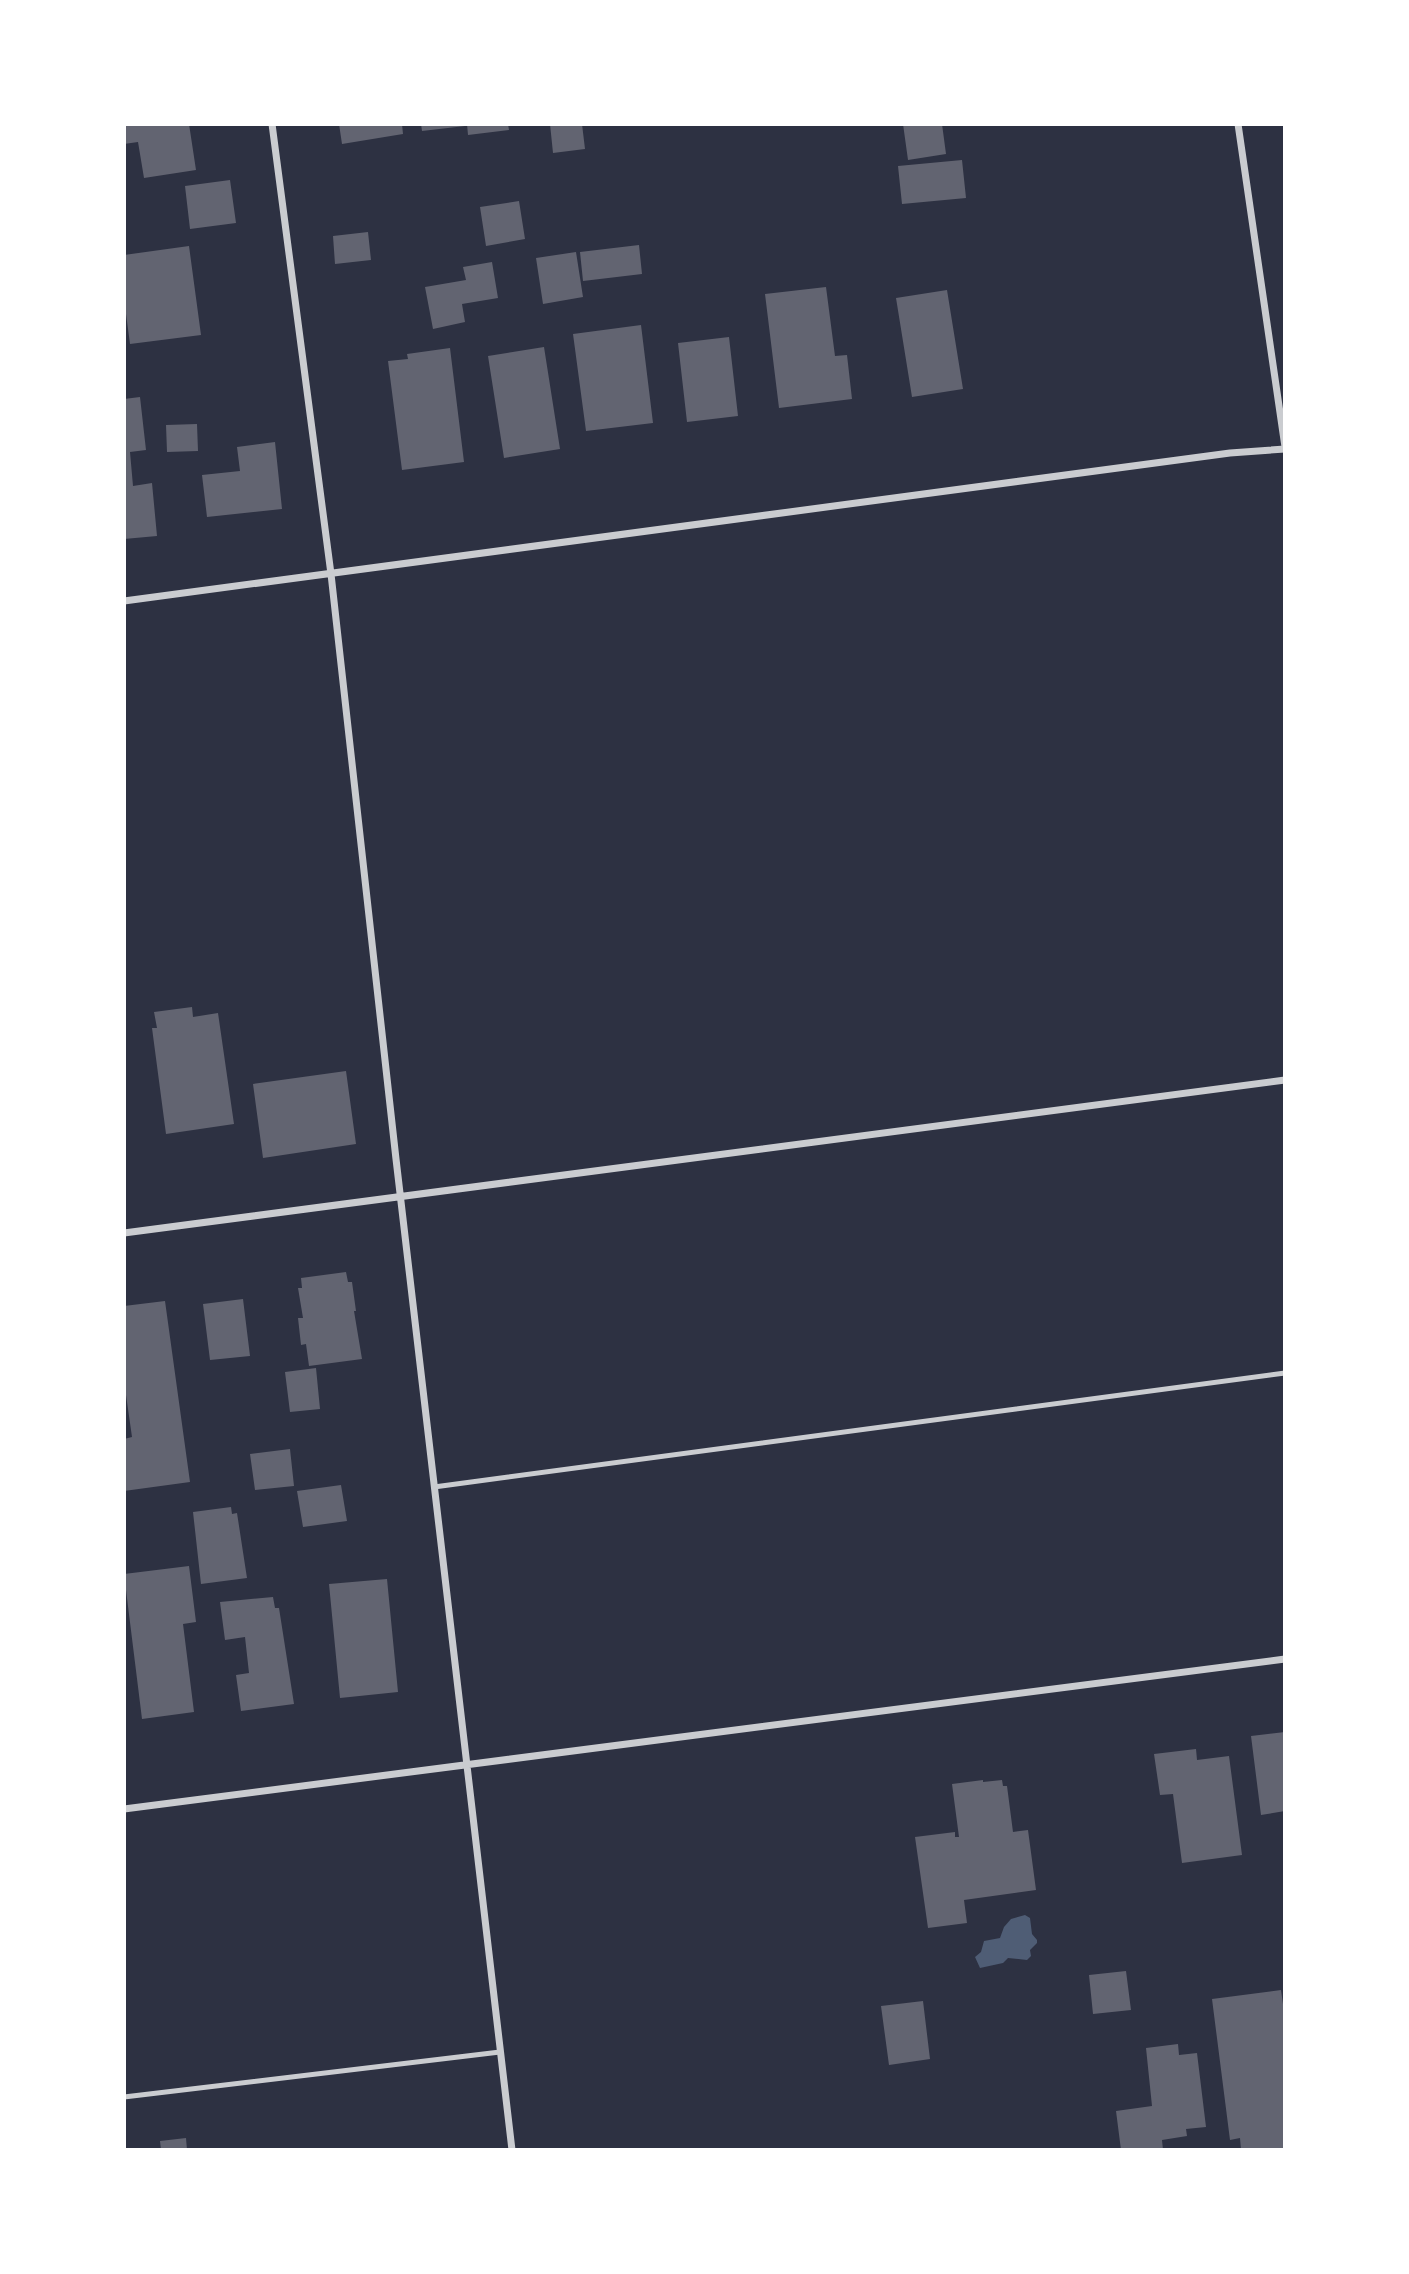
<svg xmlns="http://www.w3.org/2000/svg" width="1409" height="2274" font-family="Poppins,sans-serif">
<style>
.water{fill:#4f5d75}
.building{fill:#626471}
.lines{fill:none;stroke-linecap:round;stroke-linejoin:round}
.service{stroke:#caccd0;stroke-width:5}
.minor{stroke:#caccd0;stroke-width:7}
</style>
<rect width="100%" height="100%" fill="#2d3142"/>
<path class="water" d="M1025,1915L1030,1918L1032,1934L1037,1940V1943L1030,1950L1031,1956L1027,1960L1008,1958L1003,1963L980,1968L975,1957L981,1952L984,1941L1000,1938L1004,1927L1011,1919Z"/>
<path class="building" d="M124,124H189L196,170L144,178L138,142L124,144Z
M339,124H402L403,134L342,144Z
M421,124H465V126L422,131Z
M467,124H508L509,130L468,135Z
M550,124H582L585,149L553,153Z
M903,124H942L946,154L908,160Z
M962,160L966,198L902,204L898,166Z
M230,180L236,223L190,229L185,186Z
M519,201L525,239L486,246L480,207Z
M368,232L371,260L335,264L333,236Z
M639,245L642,274L583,281L580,252Z
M189,246L201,335L130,344L124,299V255Z
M576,252L583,297L543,304L536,258Z
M492,262L498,298L462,304L465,322L433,329L425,287L466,280L463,267Z
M826,287L835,356L847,355L852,399L779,408L765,294Z
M947,290L963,389L912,397L896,298Z
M641,325L653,423L586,431L573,334Z
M729,337L738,416L687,422L678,343Z
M544,347L560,449L504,458L488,356Z
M450,348L464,462L402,470L388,361L408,359L407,354Z
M140,397L146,450L130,452L133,486L152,483L157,536L124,539V399Z
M197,424L198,451L167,452L166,425Z
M275,442L282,509L207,517L202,475L240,471L237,447Z
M192,1007L193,1017L218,1013L234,1124L166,1134L152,1028H157L154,1012Z
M346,1071L356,1144L263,1158L253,1084Z
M346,1272L348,1282H352L356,1311H354L362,1359L309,1366L306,1344L301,1345L298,1318H303L298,1288H302L301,1278Z
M243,1299L250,1356L210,1360L203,1304Z
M165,1301L190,1482L124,1491V1439L132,1437L124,1381V1306Z
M316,1368L320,1409L290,1412L285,1372Z
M290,1449L294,1486L255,1490L250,1454Z
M341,1485L347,1521L303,1527L297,1491Z
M231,1507L232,1514L237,1513L247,1578L201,1584L193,1512Z
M189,1566L196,1622L183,1624L194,1712L142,1719L124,1574Z
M387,1579L398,1692L340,1698L329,1584Z
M273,1597L275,1608H279L294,1704L241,1711L236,1675L249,1673L245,1637L225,1640L220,1602Z
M1285,1732V1811L1261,1815L1251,1736Z
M1196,1749L1197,1760L1229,1756L1242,1855L1182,1863L1173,1794L1160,1795L1154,1754Z
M983,1780V1782L1002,1780L1003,1786H1007L1013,1832L1028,1830L1036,1890L964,1900L967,1923L928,1928L915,1837L955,1832V1837H959L952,1784Z
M1126,1971L1131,2010L1093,2014L1089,1975Z
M1281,1990L1285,2018V2150H1241L1240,2138L1230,2140L1212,1999Z
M923,2001L930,2059L889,2065L881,2006Z
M1178,2044L1179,2055L1197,2053L1206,2127L1186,2129L1187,2136L1162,2140L1163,2150H1121L1116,2111L1152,2106L1146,2048Z
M186,2138L187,2150H161L160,2141Z"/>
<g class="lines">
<path class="service" d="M434,1487L1285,1373
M124,2097L500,2052"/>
<path class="minor" d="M272,124L331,574L396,1159L512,2150
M1238,124L1285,447
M124,601L1230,453L1285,449
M124,1233L1285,1080
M124,1809L1285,1659"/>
</g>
<rect width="1409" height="2274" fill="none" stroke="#ffffff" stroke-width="252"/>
</svg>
